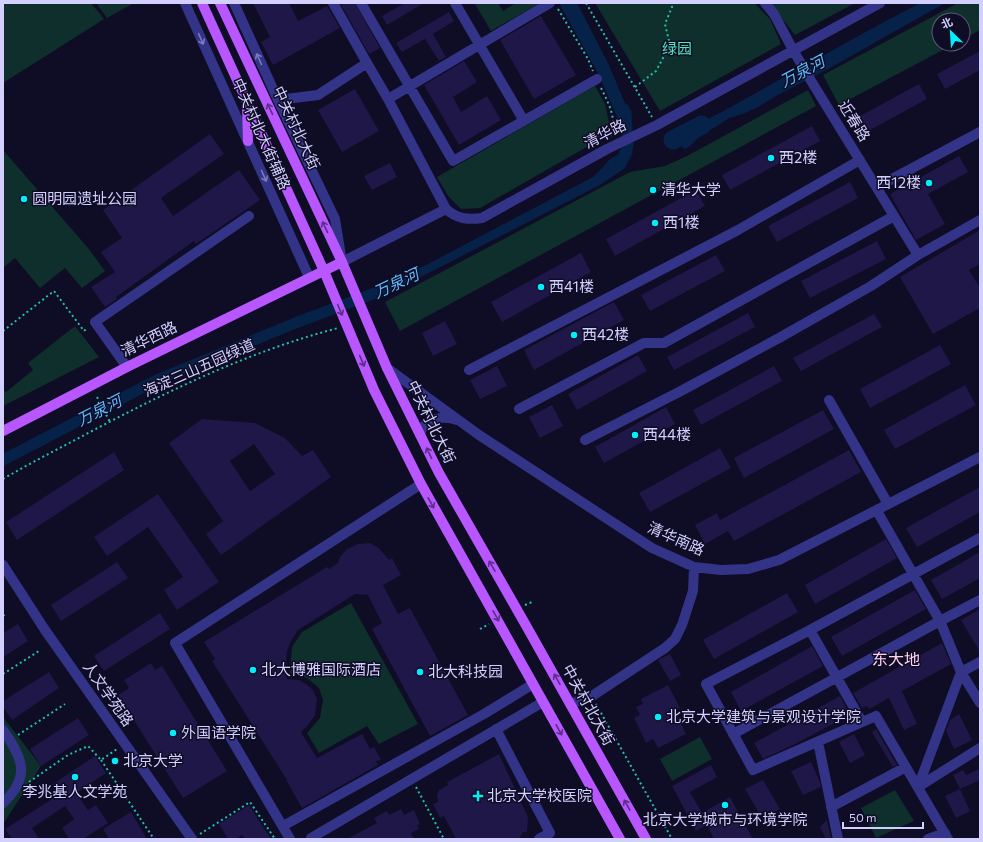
<svg xmlns="http://www.w3.org/2000/svg" width="983" height="842" font-family="Commissioner,'Noto Sans SC',sans-serif">
<style>
.green{fill:#0f2f2c}
.water{fill:#072249}
.lines{fill:none;stroke-linecap:round;stroke-linejoin:round}
.canal{stroke:#072249;stroke-width:11}
.river{stroke:#072249;stroke-width:19}
.building{fill:#1e1747;fill-rule:evenodd}
.path{stroke:#24bfae;stroke-width:2;stroke-dasharray:2 3;stroke-linecap:butt}
.minor{stroke:#333488;stroke-width:10}
.major{stroke:#b857ff;stroke-width:10}
.oneway{stroke:#7b7abe}
.oneway2{stroke:#5b2e87}
.poi-dot{fill:#00eefb;stroke:#0f0c25;stroke-width:1.5}
.labels{text-anchor:middle;stroke-width:3;stroke-linejoin:round;paint-order:stroke}
.park-label{font-size:15px;fill:#52e9bc;stroke:#0f0c25}
.street-label{font-size:15px;fill:#d3d0ff;stroke:#0f0c25}
.poi-label{font-size:15px;fill:#d3d0ff;stroke:#0f0c25;text-anchor:start}
.water-label{font-size:16px;font-style:italic;fill:#5ebcff;stroke:#0f0c25}
.neighbourhood-label{font-size:16px;fill:#ffd2f1;stroke:#0f0c25}
</style>
<rect width="100%" height="100%" fill="#0f0c25"/>
<path class="green" d="M3,3H91L104,19L3,83Z
M96,3H134L107,18Z
M477,3H498L503,11L516,3L538,4L491,31L475,4Z
M595,3H754L770,19L781,44L660,111Z
M770,3H855L795,35Z
M958,3H980V30L963,39V20H939V44H954L839,105L823,75Z
M595,86L605,104L609,122L604,137L480,208L461,209L448,196L437,177Z
M808,90L816,106L400,331L385,302L630,172L665,166L687,156Z
M3,150L88,248L105,271L82,288L65,268L40,288L15,258L3,268Z
M75,326L99,357L3,406V389L6,392L33,370L28,363Z
M351,603L418,724L379,744L367,726L319,753L307,733L320,718L323,700L319,688L307,678L290,673L292,647L302,632Z
M3,717L41,766L3,824Z
M700,737L712,759L672,781L660,759Z
M895,790L914,821L876,838L861,808Z"/>
<path class="water" d="M559,3H577L609,65L629,113L630,121L621,126L599,75Z
M920,3H945L828,69L776,96L758,107L740,115L729,118L717,126L702,134L690,146L685,149L682,147L679,135C760,92 839,45 920,3Z
M629,148L633,152L625,168L600,185L380,298L374,286L403,276L428,264L593,177L604,166L609,160Z"/>
<g class="lines">
<path class="canal" d="M620,163L628,146L626,113L624,109
M3,460L159,379L298,322L391,287"/>
<path class="river" d="M673,140L702,125"/>
</g>
<path class="building" d="M253,3H289L298,21L327,6L340,28L273,65L261,42L270,37Z
M340,3H355L380,48L369,54Z
M405,3H424L387,25L382,16Z
M449,12L454,21L433,34L446,57L439,61L425,39L402,52L396,43Z
M541,16L576,75L534,99L500,40Z
M980,51V70L945,89L937,74Z
M464,61L477,82L453,97L461,112L487,96L501,120L459,145L424,85Z
M919,84L927,99L859,136L851,121Z
M355,89L379,131L342,152L318,110Z
M812,126L820,141L730,190L722,175Z
M210,134L224,154L161,198L173,216L239,170L260,200L196,244L194,241L116,297L117,299L105,307L91,287L115,272L101,252L122,238L103,210Z
M959,156L968,172L928,194L945,224L916,240L890,194Z
M390,163L397,177L372,190L364,176Z
M850,182L858,198L777,242L768,226Z
M696,190L705,206L615,256L606,239Z
M980,230V264L969,270L980,288V308L933,334L900,277Z
M877,241L886,259L810,298L801,281Z
M581,253L591,272L502,322L491,302Z
M716,255L725,271L650,311L641,295Z
M614,302L624,320L534,370L524,350Z
M748,313L755,327L674,370L667,357Z
M874,314L882,327L801,371L793,358Z
M445,321L457,344L433,356L422,333Z
M940,345L951,364L870,408L860,389Z
M638,355L647,371L577,410L568,394Z
M497,366L507,386L480,399L470,380Z
M774,366L782,381L701,425L693,410Z
M965,385L976,405L895,449L884,430Z
M552,405L563,426L540,438L529,417Z
M666,407L675,424L604,463L595,447Z
M823,410L834,429L744,478L734,458Z
M202,419L255,423L285,438L302,456L313,450L331,477L221,555L206,534L223,521L169,443ZM254,444L275,474L250,491L230,461Z
M720,448L731,468L650,512L639,493Z
M849,450L861,472L734,541L728,531L705,544L695,525L717,513L720,520Z
M114,452L124,470L17,540L6,522Z
M980,487V512L917,547L906,528Z
M158,494L219,582L177,610L164,590L183,577L148,527L107,556L94,537Z
M886,539L897,558L815,604L805,585Z
M370,543L379,548L389,560L392,558L401,575L383,585L398,614L410,608L468,715L430,736L372,629L382,623L368,595L355,594L298,630L291,641L287,651L285,671L287,679L299,680L306,684L313,690L317,699L315,715L309,724L301,732L317,758L362,734L370,749L374,747L381,760L376,761L378,765L302,808L286,780H287L212,661L215,659L204,642L327,567L329,569L338,563L340,557L347,549L358,544Z
M980,552V578L942,599L931,580Z
M117,562L128,578L61,621L51,605Z
M915,590L926,609L842,656L831,637Z
M787,593L798,612L714,659L703,640Z
M980,609V652L961,620Z
M160,613L170,629L104,671L94,656Z
M18,624L28,641L3,657V633Z
M942,643L951,664L902,691L917,724L904,730L889,698L869,709L867,706L862,708L853,693Z
M812,646L823,666L741,711L731,692Z
M670,654L681,675L670,681L658,660Z
M151,663L155,670L162,666L227,771L183,798L118,695L129,688L124,680Z
M49,672L59,688L12,720L3,707V701Z
M668,685L680,708L675,710L686,734L658,748L653,739L646,743L634,718L640,715L636,707L643,704L641,699Z
M840,696L850,715L795,744L763,759L754,743Z
M959,714L972,740L954,749L946,731L950,720Z
M78,718L89,735L41,766L30,749Z
M876,729L897,765L893,767L872,732Z
M854,734L865,755L850,763L839,742Z
M499,754L528,817L527,832H523L519,839H456L444,816L440,818L433,804L438,802L437,795L439,790L448,785L447,782L449,781Z
M95,756L106,773L76,793L88,810L96,805L108,823L83,839H69L62,828L74,819L65,806L32,828L39,839H12L5,829L60,794L53,784Z
M811,762L820,782L821,787L803,795L791,771Z
M711,765L717,777L690,792L702,813L730,797L753,839H714L707,825L696,831L672,786Z
M980,769V780L960,789L953,775L963,770L966,775Z
M763,780L780,809L762,818L745,789Z
M960,789L970,811L956,818L945,796Z
M249,805L271,839H245L242,835L236,839H228L219,824Z
M401,809L404,815L414,810L420,824L417,825L419,829L411,833L414,839H347L377,823L374,818L387,811L389,815Z
M131,812L147,839H109L103,829Z
M827,820L831,839H826L820,827Z"/>
<g class="lines">
<path class="path" d="M586,3L652,117
M558,9L588,59L593,71
M635,87L656,71L670,45L665,24L672,7L671,3
M601,88C609,104 617,119 611,136
M3,331L54,291L84,331L87,328
M97,397L110,422
M3,479C32,462 62,447 92,431C172,389 251,351 338,328
M525,605L532,602
M3,616L7,613
M480,629L489,624
M3,674L39,651
M596,704L672,839
M18,735L65,704
M101,760L154,839
M29,782L68,755L88,746L101,760L117,749
M416,787L444,839
M200,834L250,802L275,839"/>
<path class="minor" d="M185,3L309,277
M234,3L278,100L335,219L342,262L446,209
M333,3L367,63
M361,3L453,161L597,79
M455,3L524,121
M765,3L774,14L793,50L813,84L918,255
M388,99L550,3
M278,100L318,95L367,63L388,99L446,209C457,219 468,220 482,218L607,149L657,125L880,3
M877,187L980,132
M127,367L95,322L249,216
M387,368L479,435L652,548L694,567L721,570L748,569L779,560L980,457
M469,370L738,230L860,160
M829,400L888,504
M519,409L644,343H664L894,216
M420,435C423,418 444,415 457,420
M585,440L679,392L779,338L871,286L918,255L980,220
M877,511L940,621L980,600
M3,565L45,630L192,839
M810,630L980,538
M961,672L980,703
M570,704L592,696L665,648L675,639L682,625L693,591L694,567
M862,722L810,630L706,684L753,770L876,716L948,839
M496,729L550,833L539,839
M3,730C23,758 31,777 3,803
M733,734L940,621L961,672L980,662
M818,742L838,839
M918,787L961,672
M918,787L980,748
M831,807L906,767
M283,826L484,714L533,684
M290,839L175,643L421,484
M312,839L311,838L543,702
M928,839L945,833"/>
<path class="major" d="M202,3L324,271L374,390L421,484L620,839
M220,3L342,262L387,368L439,473L528,629L646,839
M247,106L248,141
M3,431L127,367L342,262"/>
</g>
<defs><path id="oneway-shaft" d="M-6 0H5M1.5-3L5.5 0L1.5 3" fill="none" stroke-width="1.6" stroke-linecap="round" stroke-linejoin="round"/></defs>
<g class="oneway">
<use href="#oneway-shaft" transform="translate(201 39) rotate(66)"/>
<use href="#oneway-shaft" transform="translate(259 59) rotate(-114)"/>
<use href="#oneway-shaft" transform="translate(264 176) rotate(66)"/>
</g>
<g class="oneway2">
<use href="#oneway-shaft" transform="translate(270 109) rotate(-115)"/>
<use href="#oneway-shaft" transform="translate(325 227) rotate(-115)"/>
<use href="#oneway-shaft" transform="translate(340 310) rotate(67)"/>
<use href="#oneway-shaft" transform="translate(362 361) rotate(67)"/>
<use href="#oneway-shaft" transform="translate(429 453) rotate(-116)"/>
<use href="#oneway-shaft" transform="translate(431 503) rotate(61)"/>
<use href="#oneway-shaft" transform="translate(492 566) rotate(-120)"/>
<use href="#oneway-shaft" transform="translate(496 616) rotate(60)"/>
<use href="#oneway-shaft" transform="translate(557 679) rotate(-119)"/>
<use href="#oneway-shaft" transform="translate(559 730) rotate(61)"/>
<use href="#oneway-shaft" transform="translate(627 805) rotate(-119)"/>
</g>
<g class="poi-dot">
<circle cx="771" cy="158" r="4"/>
<circle cx="929" cy="183" r="4"/>
<circle cx="653" cy="190" r="4"/>
<circle cx="24" cy="199" r="4"/>
<circle cx="655" cy="223" r="4"/>
<circle cx="541" cy="287" r="4"/>
<circle cx="574" cy="335" r="4"/>
<circle cx="635" cy="435" r="4"/>
<circle cx="253" cy="670" r="4"/>
<circle cx="420" cy="672" r="4"/>
<circle cx="658" cy="717" r="4"/>
<circle cx="173" cy="733" r="4"/>
<circle cx="115" cy="761" r="4"/>
<circle cx="75" cy="777" r="4"/>
<path d="M476 790h4v4h4v4h-4v4h-4v-4h-4v-4h4z"/>
<circle cx="725" cy="805" r="4"/>
</g>
<g class="labels">
<g class="park-label">
<text x="677" y="54">绿园</text>
</g>
<g class="street-label">
<text transform="translate(854 121) rotate(58)" y="5">近春路</text>
<text transform="translate(296 128) rotate(65)" y="5">中关村北大街</text>
<text transform="translate(261 134) rotate(66)" y="5">中关村北大街辅路</text>
<text transform="translate(605 134) rotate(-27)" y="5">清华路</text>
<text transform="translate(149 339) rotate(-26)" y="5">清华西路</text>
<text transform="translate(199 368) rotate(-24)" y="5">海淀三山五园绿道</text>
<text transform="translate(431 422) rotate(64)" y="5">中关村北大街</text>
<text transform="translate(676 539) rotate(24)" y="5">清华南路</text>
<text transform="translate(108 694) rotate(55)" y="5">人文学苑路</text>
<text transform="translate(588 705) rotate(61)" y="5">中关村北大街</text>
</g>
<g class="poi-label">
<text x="779" y="163">西2楼</text>
<text x="921" y="188" text-anchor="end">西12楼</text>
<text x="661" y="195">清华大学</text>
<text x="32" y="204">圆明园遗址公园</text>
<text x="663" y="228">西1楼</text>
<text x="549" y="292">西41楼</text>
<text x="582" y="340">西42楼</text>
<text x="643" y="440">西44楼</text>
<text x="261" y="675">北大博雅国际酒店</text>
<text x="428" y="677">北大科技园</text>
<text x="666" y="722">北京大学建筑与景观设计学院</text>
<text x="181" y="738">外国语学院</text>
<text x="123" y="766">北京大学</text>
<text x="75" y="797" text-anchor="middle">李兆基人文学苑</text>
<text x="487" y="801">北京大学校医院</text>
<text x="725" y="825" text-anchor="middle">北京大学城市与环境学院</text>
</g>
<g class="water-label">
<text transform="translate(802 71) rotate(-28)" y="6">万泉河</text>
<text transform="translate(396 283) rotate(-25)" y="6">万泉河</text>
<text transform="translate(99 410) rotate(-27)" y="6">万泉河</text>
</g>
<g class="neighbourhood-label">
<text x="896" y="665">东大地</text>
</g>
</g>
<rect width="983" height="842" fill="none" stroke="#d3d0ff" stroke-width="8"/>
<g transform="translate(951 32) rotate(335)"><circle r="19" fill="#0f0c25" stroke="#5d5a7c"/>
<path d="M0-3L7 15L0 10L-7 15Z" fill="#00eefb"/>
<text y="-6" font-size="11" font-weight="bold" text-anchor="middle" fill="#d3d0ff">北</text>
</g>
<path d="M843 822v6h80v-6" fill="none" stroke="#d3d0ff" stroke-width="2"/>
<text x="849" y="822" font-size="12" fill="#d3d0ff" stroke="#0f0c25" stroke-width="3" paint-order="stroke">50 m</text>
</svg>
